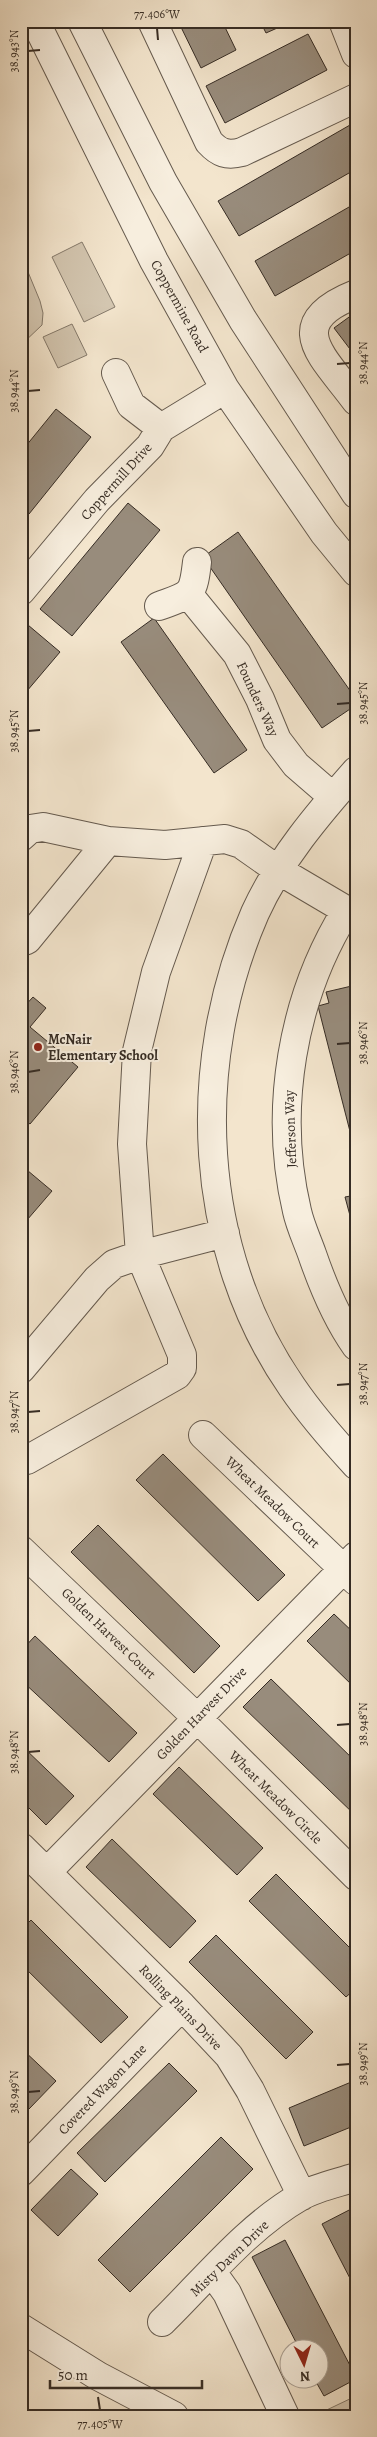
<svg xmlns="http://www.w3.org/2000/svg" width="377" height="2437" font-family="Alegreya,serif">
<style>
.green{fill:#d3c6b0;stroke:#84796a}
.building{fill:#988c7c;stroke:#362c24}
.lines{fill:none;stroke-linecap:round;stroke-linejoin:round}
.minor-casing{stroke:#655a4e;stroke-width:30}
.minor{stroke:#f7eede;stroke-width:28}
.ticks{fill:none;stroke:#362c24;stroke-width:2}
.poi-dot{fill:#8f2418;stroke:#f7eede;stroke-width:2}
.labels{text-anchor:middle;stroke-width:4;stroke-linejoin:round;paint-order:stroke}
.street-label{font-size:14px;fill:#362c24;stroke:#f7eede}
.poi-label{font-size:14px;font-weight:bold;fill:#362c24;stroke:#f7eede;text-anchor:start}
.neatline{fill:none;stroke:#362c24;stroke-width:2}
.ticks-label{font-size:12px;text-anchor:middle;fill:#362c24}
</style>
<rect width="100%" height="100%" fill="#f3e5cd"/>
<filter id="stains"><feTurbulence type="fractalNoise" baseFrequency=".004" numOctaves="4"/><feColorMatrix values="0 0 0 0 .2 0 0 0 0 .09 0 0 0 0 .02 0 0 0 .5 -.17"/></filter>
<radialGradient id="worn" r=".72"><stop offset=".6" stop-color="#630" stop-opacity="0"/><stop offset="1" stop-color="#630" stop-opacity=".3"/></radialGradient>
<path class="green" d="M21,184L27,211L21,238Z
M82,242L115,307L84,322L52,257Z
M21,255L40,301L43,313L42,325L21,345Z
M72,324L87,355L58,368L43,337Z
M356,2396V2416H314Z"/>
<path class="building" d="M178,21H222L236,50L201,68Z
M260,21H293L266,33Z
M308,34L327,70L225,123L206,86Z
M350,125L356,134V169L239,236L218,201Z
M356,203V250L275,296L255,261Z
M356,312V357L334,328Z
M56,409L91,437L29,514L21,508V452Z
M128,503L160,530L72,636L40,609Z
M238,532L356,699V705L322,728L203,557Z
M154,618L247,750L214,773L121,642Z
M28,625L60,652L21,698V633Z
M356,985V1155L318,1006L329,1003L326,992Z
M33,997L46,1008L30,1027L78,1067L30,1124L21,1117V1010Z
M21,1165L52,1191L21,1227Z
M356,1195V1238L345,1197Z
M163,1454L285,1575L258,1601L136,1480Z
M98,1525L220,1646L194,1673L71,1552Z
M334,1614L356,1635V1689L307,1641Z
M35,1636L137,1733L109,1762L21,1680V1651Z
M271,1679L356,1762V1816L243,1707Z
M21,1745L74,1796L46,1825L21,1800Z
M179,1767L263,1848L237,1875L153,1794Z
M112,1839L196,1921L170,1948L86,1867Z
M276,1874L356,1954V1988L346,1997L249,1901Z
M31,1920L128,2017L101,2043L21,1964V1930Z
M216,1935L313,2032L286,2059L189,1962Z
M21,2048L56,2081L29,2109L21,2101Z
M169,2063L197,2091L105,2182L77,2153Z
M356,2080V2125L304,2146L289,2108Z
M221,2137L253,2169L130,2292L98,2260Z
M71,2169L98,2194L58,2236L31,2210Z
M355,2207L356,2209V2290L322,2224Z
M285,2240L356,2377V2379L324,2396L315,2380H320V2350H300L252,2257Z"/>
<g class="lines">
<defs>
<path id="minor" d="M35,21L154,261L225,389L324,533L356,572
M82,21L163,182L243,320L356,494
M152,21L209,142C219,153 227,156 242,152L356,98
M343,21L356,54
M356,294C280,324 324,357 356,401
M116,373L131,405L161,428
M21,591L97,500L150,446L161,428L225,389
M189,595L237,654L260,699L277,740L296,765L333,797
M159,606C191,594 193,597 197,562
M356,771C318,814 279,860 255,913C189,1064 197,1250 292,1387C311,1415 333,1440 356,1465
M21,837L30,829L43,827L108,841L165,845L225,839L241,844L278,870L356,916
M346,911C292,998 273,1110 297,1211C300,1225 307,1240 312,1254C323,1286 336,1318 356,1346
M21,942L27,940L108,841
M21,1369L97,1279L114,1264L140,1255L225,1233
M203,1435L356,1581
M21,1461L27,1460L177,1375L182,1368V1355L140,1255L132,1144L137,1051L156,972L203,841
M21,1550L196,1717L356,1876
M21,1847L182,2006L229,2056L250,2090L302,2196
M47,1872L356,1556
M21,2172L182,2006
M212,2272L227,2293L285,2416
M162,2322C206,2279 247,2227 301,2196C317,2187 338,2183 356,2177
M21,2328L98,2376L174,2416"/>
</defs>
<use href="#minor" class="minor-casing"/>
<use href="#minor" class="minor"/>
</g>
<path class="ticks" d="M157,28L158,40M28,51L40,50M337,364L350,363M28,391L40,390M337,704L350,703M28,731L40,730M337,1044L350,1043M28,1072L40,1070M337,1385L350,1384M28,1412L40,1411M337,1725L350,1724M28,1752L40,1751M337,2065L350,2064M28,2092L40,2091M98,2397L100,2410"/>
<circle class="poi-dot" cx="38" cy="1047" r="5"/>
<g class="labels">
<g class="street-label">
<text transform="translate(180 306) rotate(61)" y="5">Coppermine Road</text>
<text transform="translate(116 481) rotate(-48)" y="5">Coppermill Drive</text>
<text transform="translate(258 699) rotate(65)" y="5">Founders Way</text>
<text transform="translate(290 1129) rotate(-92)" y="5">Jefferson Way</text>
<text transform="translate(273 1502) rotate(44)" y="5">Wheat Meadow Court</text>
<text transform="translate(109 1633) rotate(44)" y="5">Golden Harvest Court</text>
<text transform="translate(201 1713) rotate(-46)" y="5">Golden Harvest Drive</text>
<text transform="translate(276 1797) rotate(45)" y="5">Wheat Meadow Circle</text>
<text transform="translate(181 2007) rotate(46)" y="5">Rolling Plains Drive</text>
<text transform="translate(102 2089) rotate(-46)" y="5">Covered Wagon Lane</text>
<text transform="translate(229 2258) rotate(-44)" y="5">Misty Dawn Drive</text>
</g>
<g class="poi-label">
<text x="48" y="1044">McNair<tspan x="48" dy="16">Elementary School</tspan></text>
</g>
</g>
<rect width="377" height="2437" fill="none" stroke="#f3e5cd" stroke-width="55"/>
<g transform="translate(304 2364) rotate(175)"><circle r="24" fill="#f7eede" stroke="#aaa094"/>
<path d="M0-4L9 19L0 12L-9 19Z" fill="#8f2418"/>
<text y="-8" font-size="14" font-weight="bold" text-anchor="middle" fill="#362c24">N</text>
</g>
<path d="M50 2380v8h152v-8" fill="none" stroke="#362c24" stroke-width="2.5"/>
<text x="58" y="2380" font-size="15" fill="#362c24" stroke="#f7eede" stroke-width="4" paint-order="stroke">50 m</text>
<rect x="28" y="28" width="322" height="2382" class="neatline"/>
<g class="ticks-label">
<text x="157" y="18">77.406°W</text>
<text transform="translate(14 51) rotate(-90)" y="4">38.943°N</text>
<text transform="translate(363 363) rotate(-90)" y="4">38.944°N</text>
<text transform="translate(14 391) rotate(-90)" y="4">38.944°N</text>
<text transform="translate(363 703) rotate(-90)" y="4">38.945°N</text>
<text transform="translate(14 731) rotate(-90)" y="4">38.945°N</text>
<text transform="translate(363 1043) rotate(-90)" y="4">38.946°N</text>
<text transform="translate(14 1072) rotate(-90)" y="4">38.946°N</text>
<text transform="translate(363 1384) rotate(-90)" y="4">38.947°N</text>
<text transform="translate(14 1412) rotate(-90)" y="4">38.947°N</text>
<text transform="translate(363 1724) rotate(-90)" y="4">38.948°N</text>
<text transform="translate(14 1752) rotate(-90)" y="4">38.948°N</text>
<text transform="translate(363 2064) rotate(-90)" y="4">38.949°N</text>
<text transform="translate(14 2092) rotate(-90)" y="4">38.949°N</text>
<text x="100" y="2428">77.405°W</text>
</g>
<rect width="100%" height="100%" filter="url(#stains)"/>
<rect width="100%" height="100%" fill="url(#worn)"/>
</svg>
